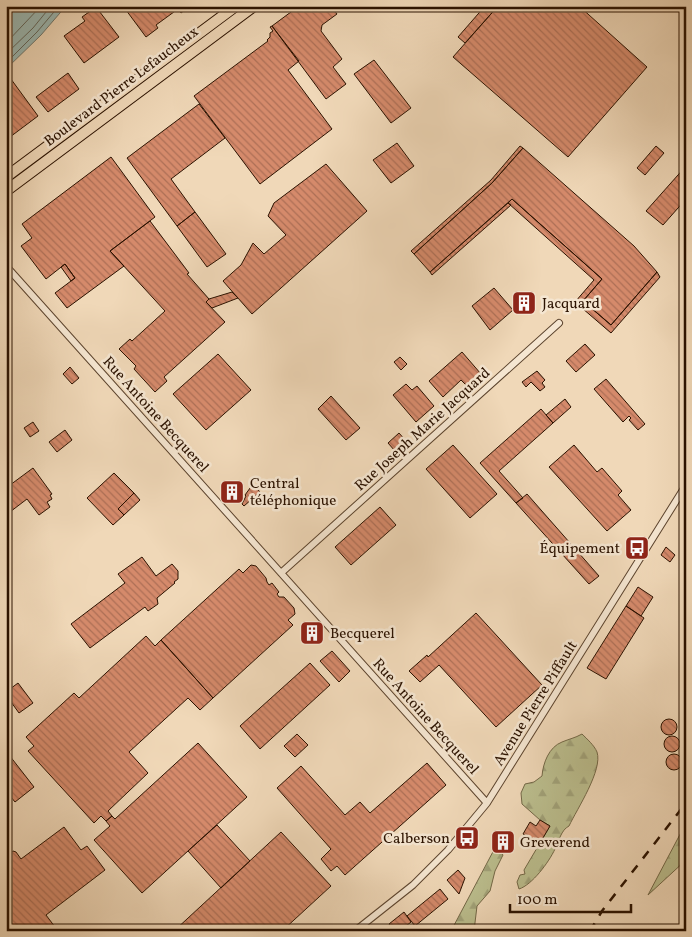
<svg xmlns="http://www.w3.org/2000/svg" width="692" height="937" font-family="Vollkorn,serif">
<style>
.forest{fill:url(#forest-firs);stroke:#736847}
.water{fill:#9bb9b4;stroke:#6e766c}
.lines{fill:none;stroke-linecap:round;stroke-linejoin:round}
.shore{stroke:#63665a;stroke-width:1}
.building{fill:url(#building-back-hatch);stroke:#2b1200}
.street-casing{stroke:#5c442e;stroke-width:8}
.primary-casing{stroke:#2b1200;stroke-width:12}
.street{stroke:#f5e6d1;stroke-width:6}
.primary{stroke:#f0d8b8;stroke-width:10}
.rail{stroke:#2b1200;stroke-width:2.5;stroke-dasharray:9 9;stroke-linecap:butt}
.labels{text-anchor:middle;stroke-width:5;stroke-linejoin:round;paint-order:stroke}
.street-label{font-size:15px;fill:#2b1200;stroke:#f5e6d1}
.poi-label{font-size:15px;fill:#2b1200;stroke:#f5e6d1;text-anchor:start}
</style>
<defs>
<pattern id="forest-firs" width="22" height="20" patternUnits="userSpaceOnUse" patternTransform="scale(1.25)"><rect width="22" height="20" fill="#bbbe8e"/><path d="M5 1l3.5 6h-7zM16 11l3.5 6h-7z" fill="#a1a279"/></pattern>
<pattern id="building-back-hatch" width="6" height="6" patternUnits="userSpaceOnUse" patternTransform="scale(1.25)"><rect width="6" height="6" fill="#d58a6b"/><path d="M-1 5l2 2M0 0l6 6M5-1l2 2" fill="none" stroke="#ad6f56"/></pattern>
</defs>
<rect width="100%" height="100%" fill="#f0d8b8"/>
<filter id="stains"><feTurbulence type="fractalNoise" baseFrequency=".004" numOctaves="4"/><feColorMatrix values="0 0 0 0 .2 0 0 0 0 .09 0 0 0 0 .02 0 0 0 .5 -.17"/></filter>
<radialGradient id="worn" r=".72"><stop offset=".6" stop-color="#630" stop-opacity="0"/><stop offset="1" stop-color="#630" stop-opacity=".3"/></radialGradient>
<path class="forest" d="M582,734C587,739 594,745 597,752C603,770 577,809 569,826C561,830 559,841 555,849C549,862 532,885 519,889L517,882L520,875L525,874L524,870L550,826L540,820L522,804L521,793L525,784L534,782L542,776C543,763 549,747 562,742C569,739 575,738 582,734Z
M686,823V860L648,895Z
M496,846L503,855L495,871L490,891L477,906L474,931H451Z"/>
<path class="water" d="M6,6H66L41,35L6,69Z"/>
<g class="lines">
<path class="shore" d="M6,43L41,6
M6,54L33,28L51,6
M6,63L37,32L59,6"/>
</g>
<path class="building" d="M123,6H190L181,13L178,9L156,25L158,28L146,37Z
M299,6H331L337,14L322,25L321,31L342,59L333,67L346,84L326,99L272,26Z
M485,6H498L465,43L458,37Z
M498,6H579L647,67L568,157L453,57Z
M96,7L119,37L84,63L64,36L85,21L82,17Z
M272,26L299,61L288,70L332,129L260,184L194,96L268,41L267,40L270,37V33L273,31L270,27Z
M374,60L411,108L391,123L354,74Z
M68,73L79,89L48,112L36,97Z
M8,75L38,116L6,140V76Z
M199,104L225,138L171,179L195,212L177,226L127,158Z
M397,143L414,166L391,183L373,160Z
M520,146L523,148L492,183L414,254L411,251L491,180Z
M656,146L664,153L645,175L637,168Z
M523,148L634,246L657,272L611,325L583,301L602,279L512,199L430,272L414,254L492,183Z
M111,157L155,217L110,251L124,266L67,308L55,293L75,278L65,264L46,279L21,246L32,238L22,224Z
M326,164L367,211L252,314L223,281L241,265L253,243L264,254L286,235L268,216L274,203Z
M686,166V199L663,225L646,211Z
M512,199L602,279L583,301L611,325L657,272L660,277L611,333L575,302L594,280L508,203Z
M508,203L511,205L432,275L430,272Z
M195,212L226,254L207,267L177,226Z
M150,221L189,273L187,274L209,299L206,302L225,322L164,377L167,381L155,392L134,369L136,366L119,349L130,339L132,341L165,311L110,251Z
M65,264L75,278L71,281L61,267Z
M494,288L513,310L490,330L472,306Z
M232,292L238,298L212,308L206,302L209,299Z
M585,344L595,355L576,372L566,361Z
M462,352L481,374L467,386L461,380L443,397L429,381Z
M218,354L251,390L206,430L173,394Z
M400,357L407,364L401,370L394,362Z
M70,367L79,378L72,384L63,374Z
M537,371L545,380L542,383L545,387L540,391L531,382L526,387L522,382Z
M606,379L645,424L638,430L629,420L631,418L629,416L623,422L594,389Z
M406,384L412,390L417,386L434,406L416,422L393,395Z
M331,396L360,428L346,440L318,409Z
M565,399L571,407L553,423L546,415Z
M541,409L553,423L499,471L523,498L516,503L480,463Z
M33,422L39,431L30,437L24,428Z
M65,430L72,440L57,452L49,442Z
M399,433L406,441L395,451L388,443Z
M453,445L497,494L470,518L426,469Z
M574,445L597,472L602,468L622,491L618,495L631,510L607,531L549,467Z
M33,468L52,494L50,495L52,499L47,502L50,507L39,515L27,499L6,515V488Z
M114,473L134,493L118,509L124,515L113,525L87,498Z
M253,484L260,492L244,506L242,504L246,496L245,495Z
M231,485L238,493L233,498L225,491Z
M134,493L140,500L124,515L118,509Z
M527,494L599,576L589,584L516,503Z
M380,507L396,525L351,565L335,547Z
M666,547L675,555L670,562L661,555Z
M142,557L156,576L172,564L178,571V579L174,582L175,583L157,598L158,604L148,611L145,607L90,648L71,624L125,583L118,574Z
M251,565L256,566L266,578L267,582L269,585L272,583L279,592L277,594L279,597H284L294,608L295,614L288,620L293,625L213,698L161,640L239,569L243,573Z
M638,587L653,597L641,616L626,606Z
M626,606L644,618L606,679L587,668Z
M476,613L542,685L496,727L439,665L420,682L409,671L427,655L428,657Z
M146,636L155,646L161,640L213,698L200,710L188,698L129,752L148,773L108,811L112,816L106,821L101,816L94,823L28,751L34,746L26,737L74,693L79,698Z
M332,651L350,671L339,682L320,661Z
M310,663L330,685L260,749L240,726Z
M18,683L33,703L19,713L6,695V692Z
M661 727a8 8 0 1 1 16 0a8 8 0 1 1-16 0Z
M297,734L308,745L295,757L284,746Z
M664 744a8 8 0 1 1 16 0a8 8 0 1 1-16 0Z
M198,743L247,797L142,893L94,840L110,826L106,821L112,816L115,819Z
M6,751L34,787L15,802L6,791Z
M666 762a8 8 0 1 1 16 0a8 8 0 1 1-16 0Z
M427,763L446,785L345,875L337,866L331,871L321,859L331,849L277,788L301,766L345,815L360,802L370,813Z
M540,820L550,826L537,848L527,843L530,838L523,834L530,822L536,826Z
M217,825L250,861L221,888L188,851Z
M64,827L81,850L87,846L105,870L46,915L58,931H6V856L13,851L16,852L21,859Z
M281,832L331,886L282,931H174Z
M458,870L465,878L459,894L447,880Z
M440,889L448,899L415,926L407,916Z
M404,912L411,922L400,931H394L389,924Z"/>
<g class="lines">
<defs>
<path id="street" d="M6,266L487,803
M281,573L559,323
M355,931L413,885L448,850L487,803L686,485"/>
<path id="primary" d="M6,177L236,6
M6,191L254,6"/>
</defs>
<use href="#street" class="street-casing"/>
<use href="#primary" class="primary-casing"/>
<use href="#street" class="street"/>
<use href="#primary" class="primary"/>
<path class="rail" d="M590,931L602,911L686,803"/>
</g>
<defs>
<symbol id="building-square" viewBox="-11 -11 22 22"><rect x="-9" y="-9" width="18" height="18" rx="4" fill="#8f2418" stroke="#f5e6d1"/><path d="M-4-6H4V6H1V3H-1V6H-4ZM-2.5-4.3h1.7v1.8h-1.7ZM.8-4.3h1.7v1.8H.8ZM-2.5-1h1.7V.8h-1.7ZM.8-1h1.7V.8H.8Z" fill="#fff"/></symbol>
<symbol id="bus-square" viewBox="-11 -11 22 22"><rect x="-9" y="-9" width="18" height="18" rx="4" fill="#8f2418" stroke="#f5e6d1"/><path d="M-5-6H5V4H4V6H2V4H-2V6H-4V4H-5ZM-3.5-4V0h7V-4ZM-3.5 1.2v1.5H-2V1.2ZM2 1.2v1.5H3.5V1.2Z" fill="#fff"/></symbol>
</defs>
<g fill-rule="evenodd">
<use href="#building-square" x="510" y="289" width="28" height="28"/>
<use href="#building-square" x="218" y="478" width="28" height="28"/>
<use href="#bus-square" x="623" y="534" width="28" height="28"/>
<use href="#building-square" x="298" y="619" width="28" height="28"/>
<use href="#bus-square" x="453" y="824" width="28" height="28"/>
<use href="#building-square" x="489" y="828" width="28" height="28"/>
</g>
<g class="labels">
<g class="street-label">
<text transform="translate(121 86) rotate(-37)" y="5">Boulevard Pierre Lefaucheux</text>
<text transform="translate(156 414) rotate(48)" y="5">Rue Antoine Becquerel</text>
<text transform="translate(422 429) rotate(-42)" y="5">Rue Joseph Marie Jacquard</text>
<text transform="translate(535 703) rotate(-58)" y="5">Avenue Pierre Piffault</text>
<text transform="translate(426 716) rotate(48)" y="5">Rue Antoine Becquerel</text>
</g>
<g class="poi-label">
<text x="542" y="308">Jacquard</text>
<text x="250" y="488">Central<tspan x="250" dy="17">téléphonique</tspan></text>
<text x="620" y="553" text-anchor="end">Équipement</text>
<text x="330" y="638">Becquerel</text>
<text x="450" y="843" text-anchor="end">Calberson</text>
<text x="520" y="847">Greverend</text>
</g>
</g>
<rect width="692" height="937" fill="none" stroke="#f0d8b8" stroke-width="25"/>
<rect x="8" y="8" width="677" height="922" fill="none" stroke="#2b1200" stroke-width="2.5"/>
<rect x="12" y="12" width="667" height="912" fill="none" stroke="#2b1200"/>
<path d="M510 904v8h121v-8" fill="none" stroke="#2b1200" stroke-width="2.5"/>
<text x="517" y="904" font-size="15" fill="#2b1200" stroke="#f5e6d1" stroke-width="4" paint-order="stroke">100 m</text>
<rect width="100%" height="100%" filter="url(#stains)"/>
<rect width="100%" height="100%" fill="url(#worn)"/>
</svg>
